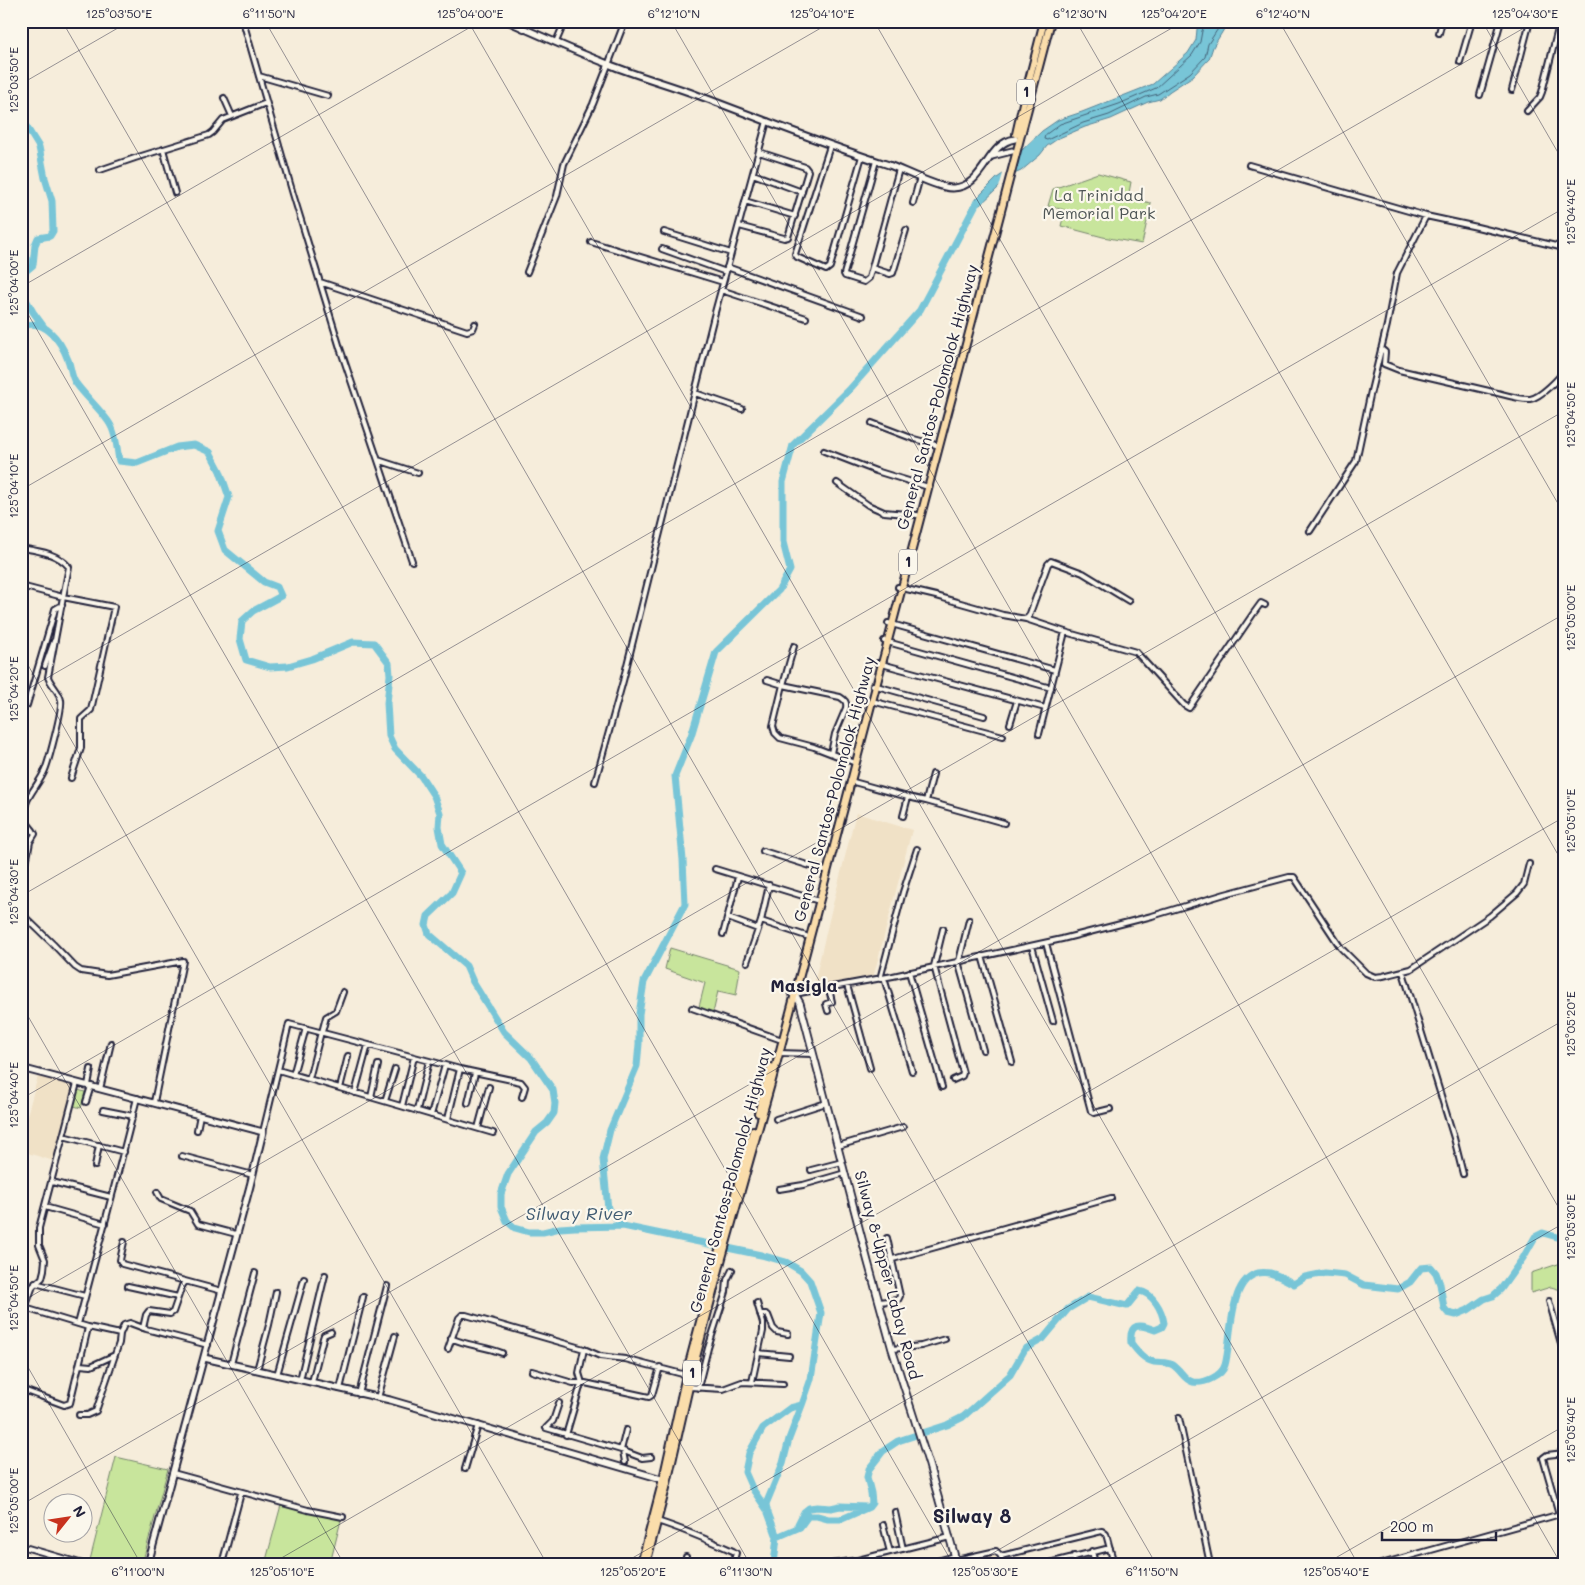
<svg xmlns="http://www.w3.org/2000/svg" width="1585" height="1585" font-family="Mali,sans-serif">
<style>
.built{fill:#f0e1c6}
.green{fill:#c8e59c;stroke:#75846c}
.water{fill:#78c5d7;stroke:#568499}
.pier{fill:#f6eddb}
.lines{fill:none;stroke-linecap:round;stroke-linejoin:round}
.shore{stroke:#446379;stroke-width:1}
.river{stroke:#78c5d7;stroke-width:7}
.minor-casing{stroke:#22223b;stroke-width:8}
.tertiary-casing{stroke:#22223b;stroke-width:9}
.secondary-casing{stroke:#22223b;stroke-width:9}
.trunk-casing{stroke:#22223b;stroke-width:10}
.minor{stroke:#fbf7ec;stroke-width:4}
.tertiary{stroke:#fbf7ec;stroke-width:5}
.secondary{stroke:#fbf7ec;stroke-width:5.5}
.trunk{stroke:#faddab;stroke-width:6}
.ticks{fill:none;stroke:#22223b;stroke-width:1;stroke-opacity:0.45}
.labels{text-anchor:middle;stroke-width:4.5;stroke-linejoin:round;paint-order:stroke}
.shield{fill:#fbf7ec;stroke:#636270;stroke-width:1}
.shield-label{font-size:15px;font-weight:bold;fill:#22223b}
.park-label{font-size:16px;fill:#4c5353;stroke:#fbf7ec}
.street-label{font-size:16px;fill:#22223b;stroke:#fbf7ec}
.neighbourhood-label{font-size:18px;font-weight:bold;fill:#22223b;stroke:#fbf7ec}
.water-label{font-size:18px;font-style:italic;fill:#405b72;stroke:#fbf7ec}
.quarter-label{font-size:19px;font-weight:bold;fill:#22223b;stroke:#fbf7ec}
.neatline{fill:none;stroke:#22223b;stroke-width:2}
.ticks-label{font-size:12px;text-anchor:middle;fill:#22223b}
</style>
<rect width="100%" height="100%" fill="#f6eddb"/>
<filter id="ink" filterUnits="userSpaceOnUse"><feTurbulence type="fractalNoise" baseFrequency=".02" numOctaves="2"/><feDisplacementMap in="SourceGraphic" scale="10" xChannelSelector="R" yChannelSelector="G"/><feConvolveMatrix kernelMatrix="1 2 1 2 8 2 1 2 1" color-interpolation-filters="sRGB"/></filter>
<g filter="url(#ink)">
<path class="built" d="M856,813L912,830L873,978L813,988L830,916Z
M38,1076L74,1085L54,1161L21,1151V1137Z
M996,1552L999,1564H962L961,1561Z"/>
<path class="green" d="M1098,173L1131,182L1128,198L1151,203L1142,244L1103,237L1061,226L1065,210L1048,206L1053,189Z
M670,948L740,969L736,995L718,991L714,1009L710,1015L698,1011L705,983L665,969Z
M78,1090L85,1092L81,1108L74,1106Z
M1564,1262V1291L1551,1287L1531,1293V1273Z
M116,1457L168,1469L142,1564H89Z
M281,1505L341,1520L330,1564H265Z"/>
<path class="water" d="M1202,21H1229L1213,47L1209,59L1193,76L1170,91L1160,99L1148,102L1111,119L1085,127L1059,138L1047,146L1040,155L1021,171L1012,175L980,205L976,204V199L997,178L1016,165L1021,151L1042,131L1058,120L1082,112L1153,84L1188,53L1196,40L1197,29Z"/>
<path class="pier" d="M1010,165L1011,179L998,191L1004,170Z"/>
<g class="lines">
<path class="shore" d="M1206,21L1202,31L1200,42L1192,55L1156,88L1119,104L1060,124L1045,135L1044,139L1047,140L1083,123L1109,115L1146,97L1158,94L1190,73L1205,57L1208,44L1223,21"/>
<path class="river" d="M21,118L39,147L45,178L52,201L53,231L50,236L38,238L35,245L33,265L21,275
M21,291L33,312L44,327
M21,327C44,316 61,341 68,360C71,367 71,376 75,382C85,396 98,407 108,421C116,432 117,448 119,461L137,463L177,447L194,445L210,452L220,471L229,497L218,531L225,550L264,582L277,587L281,596L253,611L242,621L240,639L246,660L270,667L288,666L312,659L353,642L374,643L389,663L390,675L387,703L389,736L395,749L421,776L434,796L440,813L439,827L442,844L461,873L452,893L428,916L426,925L429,934L466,966L473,982L504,1032L531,1058L553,1090L555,1103L554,1113L547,1123L536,1132L508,1174L501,1194V1207L507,1221L515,1228L529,1232H543L560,1228L575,1227L623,1226L761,1255L786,1262L801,1271L810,1281L821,1313L811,1379L802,1405L790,1408L763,1428L749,1453L745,1472L752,1488L767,1510L777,1537L774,1564
M623,1226L608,1209L603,1159L610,1130L637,1066L639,1044V1014L644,982L685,904L683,860L675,776L691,736L716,652L779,590L790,570L783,542V482L793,445L849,390L920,310L976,204L982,198
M767,1510L766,1504L783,1463L789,1439L802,1405
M798,1524L804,1512L809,1508L817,1507L831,1508L840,1506L866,1507
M777,1537L800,1527L808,1516H817L828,1519H842L869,1507L872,1503L871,1493L867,1477L869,1469L883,1451L898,1441L947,1425L963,1417L1010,1375L1025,1349L1043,1339L1068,1309L1088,1297L1127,1306L1139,1291C1153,1293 1162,1310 1164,1323L1162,1327L1155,1330C1140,1324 1129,1322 1131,1343C1137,1351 1144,1360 1154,1362C1161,1363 1167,1362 1173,1365C1181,1370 1184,1380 1193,1382C1204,1384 1222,1376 1225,1365C1233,1339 1226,1265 1270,1273C1278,1275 1287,1280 1294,1284L1305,1277L1325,1273L1345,1275L1364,1285L1398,1289L1410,1282L1421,1268L1431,1267L1436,1273L1440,1284L1444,1308L1448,1313L1456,1315L1468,1310L1484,1299L1493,1296L1501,1289L1523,1258L1535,1237L1543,1233L1564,1239"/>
<defs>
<path id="minor" d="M243,21L293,194L340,348L412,561
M1439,33L1442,21
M556,42L565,21
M1460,62L1472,21
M259,76L328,96
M1512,90L1530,21
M1480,95L1501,21
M224,98L232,116
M1527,111L1540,97L1542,92L1560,21
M830,146L795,254L797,257L826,270L830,267L862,156
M163,149L175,193
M876,161L844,274L845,276L864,282L869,278L899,169
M1249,165L1426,216L1477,227L1564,248
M100,170L135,158L209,135L213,132L223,120L266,103
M753,174L802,192
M745,201L795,216
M913,203L920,177
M739,226L784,238L788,237L808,171L805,167L759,152
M664,232L731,253
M591,242L723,282
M662,249L726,272
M727,267L863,316
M872,268L890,274L893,273L906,230
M527,272L557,196L564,164L593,104L625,21
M320,282L467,331L473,329L475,324
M721,290L806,318
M1381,349L1385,352L1384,364L1399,370C1429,377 1459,384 1489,391C1500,393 1519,400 1530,399C1539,398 1561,378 1564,369
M695,393L742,409
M872,423L914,439L936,445
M824,451L876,471L925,486
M378,460L418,473
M837,483L868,505L884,512L917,515
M1310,531L1356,461L1371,391L1387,325L1397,273L1426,216
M21,548C39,551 57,553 69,567L63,597L114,607L91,710L81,719V748L71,778
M21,586L63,597L48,677C51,685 59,691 61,700C63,708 49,760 45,770C39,785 23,799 24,815C24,824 32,826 35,834L30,842L27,858
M898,587L936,596L1003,615L1026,619L1029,616L1048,564L1051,561L1083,573L1129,601
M1026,619L1065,632L1136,652L1184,705L1189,708L1253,614L1261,603L1265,605
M888,623L1055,670
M884,641L1051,688
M878,663L1045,708
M45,666L54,641
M767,680L783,685L794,646
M873,685L984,716
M872,701L1003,736
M27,705L52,620L55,609L62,605
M1010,724L1017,701
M1039,734L1065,632
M831,753L835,734L846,708C847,702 845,700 840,697L783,685L773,726L775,733L780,738L814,747L853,762
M850,781L908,797
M595,782L623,681L714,316L767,121
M926,801L1004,823
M903,816L908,797L926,801L933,774
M763,851L823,870
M715,869L816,900
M21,913L53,944L75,967L81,971L107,975L183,961L154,1102
M728,918L758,929
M761,921L806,936
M723,934L738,877
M1046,943L1091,1111L1094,1113L1110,1109
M1032,946L1053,1021
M982,956L1012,1062
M958,961L983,1050
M959,961L969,920
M747,962L761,921L769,885
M934,966L963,1073L962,1076L953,1080
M934,966L943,929
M909,972L942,1087
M1403,972L1454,1138L1463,1174
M884,978L912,1071
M880,979L903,892L917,849
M847,985L870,1068
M794,994L893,976L1062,939L1152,916L1225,894L1289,877H1294L1341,948L1366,973L1375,977L1383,976L1411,969L1490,916L1517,893L1524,884L1529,864
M692,1008L779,1039
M828,1011L826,1004L832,1002L829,989
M322,1032L326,1017L336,1011L343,992
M778,1053L813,1054
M278,1070L493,1133
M293,1075L306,1028
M309,1079L321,1032
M88,1085L91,1069
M340,1088L348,1056
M100,1089L111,1043
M355,1093L368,1045
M371,1097L378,1065
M385,1101L395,1069
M86,1102L91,1086
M468,1103L475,1073
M402,1106L414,1057
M103,1110L133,1116
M417,1110L429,1061
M431,1115L445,1065
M448,1119L460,1069
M776,1119L826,1103
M478,1128L489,1087
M197,1130L200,1115
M263,1132L289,1024L460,1069L521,1082L525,1087L522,1097
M63,1136L124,1152
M838,1146L903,1127
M182,1156L253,1175
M95,1166L99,1145
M811,1170L842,1162
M52,1182L111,1197
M779,1189L803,1185L845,1173
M157,1192L161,1199L190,1211L198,1224L236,1234
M45,1207L105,1224
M124,1242L120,1260L122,1264L222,1291
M893,1259L1111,1198
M35,1283L85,1296
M128,1286L178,1297
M1549,1301L1564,1354
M879,1302L898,1300L900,1296L887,1238
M760,1314H766L768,1315L773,1328L777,1332L788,1334
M78,1324C98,1249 118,1174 137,1098
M143,1328L146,1315L149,1311L170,1314L173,1312L182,1286L185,1282
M120,1334L124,1325L130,1323L146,1329L208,1345
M451,1338C467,1346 485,1346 502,1353
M448,1349L459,1318L462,1315H466L584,1349L600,1356L625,1359L686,1375
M892,1349L921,1346L945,1339
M758,1353L789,1356
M231,1364L255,1273
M80,1365L91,1366L115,1355
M257,1370L269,1325L276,1292
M532,1371L573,1383H585L649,1397L652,1395L660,1367
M277,1375L304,1279
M300,1380L325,1275
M312,1382L323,1338L324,1335L331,1332
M752,1382L763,1331V1323L757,1303
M582,1383L579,1373L584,1349
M689,1387L723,1389L742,1382L783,1384
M698,1388L708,1348L726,1292L727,1280L732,1270
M21,1389L64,1405L70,1403L87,1332L88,1327L25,1308L33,1286L42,1278L44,1270L45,1260L39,1245V1228L77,1083
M340,1389L363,1297
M359,1394L387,1286
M378,1398L395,1336
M559,1403L553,1421L546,1428L621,1450L626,1430
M79,1415H87L96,1411L119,1343L120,1334L88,1327
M1179,1418L1210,1564
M566,1435L581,1384
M621,1450L642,1458L651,1457
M623,1451L625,1462
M465,1469L478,1425
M173,1473L308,1510L343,1517
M895,1512L903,1549
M1559,1514L1543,1458L1547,1455L1564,1453
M657,1521C683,1529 708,1540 733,1551L736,1553L733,1564
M883,1525L890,1552
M21,1546L83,1564
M1092,1551L1095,1564
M1001,1556L1102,1531L1106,1534L1114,1564
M1074,1556L1076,1564
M956,1560L996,1551L1001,1556L1002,1564
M222,1564L241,1493
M685,1564L686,1557
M831,1564L858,1560L950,1537
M926,1564L955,1556
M1045,1564L1110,1548
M1381,1564L1564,1513"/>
<path id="tertiary" d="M507,21C541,36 574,51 608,64C637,76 668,84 697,95C761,119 824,144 889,165C903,170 940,189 953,188C985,187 986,143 1015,139
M992,156L1012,151
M21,1068L263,1132L250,1186L148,1564
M204,1358L390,1400L665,1480"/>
<path id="secondary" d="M791,993L796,996L800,1003L868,1262L892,1349L929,1465L957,1564"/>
<path id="trunk" d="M1016,134L1023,103L1044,21
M758,1113L771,1067
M641,1564L663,1479L686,1375L717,1257L753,1130
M646,1564L666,1488L694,1365L722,1258L771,1084L814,922L1051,21"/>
</defs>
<use href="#minor" class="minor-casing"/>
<use href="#tertiary" class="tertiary-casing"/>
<use href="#secondary" class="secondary-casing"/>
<use href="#trunk" class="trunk-casing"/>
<use href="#minor" class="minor"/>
<use href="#tertiary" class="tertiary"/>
<use href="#secondary" class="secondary"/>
<use href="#trunk" class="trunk"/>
</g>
</g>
<path class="ticks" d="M62,21L953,1564M265,21L1156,1564M468,21L1358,1564M671,21L1561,1564M874,21L1564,1217M1076,21L1564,865M1279,21L1564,514M1482,21L1564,163M21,84L130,21M21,287L481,21M21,302L750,1564M21,490L833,21M21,653L547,1564M21,693L1184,21M21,896L1536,21M21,1004L344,1564M21,1099L1564,208M21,1302L1564,411M21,1355L141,1564M21,1505L1564,614M271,1564L1564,817M622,1564L1564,1020M974,1564L1564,1223M1325,1564L1564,1426"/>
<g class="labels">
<g class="shield">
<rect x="1017" y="79.5" width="18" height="25" rx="4"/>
<rect x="899" y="549.5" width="18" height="25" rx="4"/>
<rect x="683" y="1360.5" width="18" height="25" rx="4"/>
</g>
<g class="shield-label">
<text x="1026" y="97">1</text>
<text x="908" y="567">1</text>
<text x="692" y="1378">1</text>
</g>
<g class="park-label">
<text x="1099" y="201">La Trinidad<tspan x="1099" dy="18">Memorial Park</tspan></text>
</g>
<g class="street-label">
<text transform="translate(937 397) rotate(-75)" y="6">General Santos-Polomolok Highway</text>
<text transform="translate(834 789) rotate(-75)" y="6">General Santos-Polomolok Highway</text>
<text transform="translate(730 1180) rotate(-75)" y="6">General Santos-Polomolok Highway</text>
<text transform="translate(888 1275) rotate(75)" y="6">Silway 8-Upper Labay Road</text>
</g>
<g class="neighbourhood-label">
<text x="804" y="992">Masigla</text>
</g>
<g class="water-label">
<text x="579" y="1220">Silway River</text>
</g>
<g class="quarter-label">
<text x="972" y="1523">Silway 8</text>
</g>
</g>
<rect width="1585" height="1585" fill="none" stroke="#fbf7ec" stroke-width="55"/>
<g transform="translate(68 1518) rotate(60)"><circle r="24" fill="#fbf7ec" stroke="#a4a2a5"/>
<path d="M0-4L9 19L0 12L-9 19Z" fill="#c8321e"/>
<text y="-8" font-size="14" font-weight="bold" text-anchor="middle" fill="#22223b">N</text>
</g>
<path d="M1382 1532v8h114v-8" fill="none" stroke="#22223b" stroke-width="2.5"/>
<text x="1390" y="1532" font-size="15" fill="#22223b" stroke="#fbf7ec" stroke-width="4" paint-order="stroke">200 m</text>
<rect x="28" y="28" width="1530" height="1530" class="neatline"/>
<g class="ticks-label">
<text x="119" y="18">125°03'50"E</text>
<text x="269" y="18">6°11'50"N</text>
<text x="470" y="18">125°04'00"E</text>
<text x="674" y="18">6°12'10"N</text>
<text x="822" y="18">125°04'10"E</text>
<text x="1080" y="18">6°12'30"N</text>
<text x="1174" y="18">125°04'20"E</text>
<text x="1283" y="18">6°12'40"N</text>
<text x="1525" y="18">125°04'30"E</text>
<text transform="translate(14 80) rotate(-90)" y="4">125°03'50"E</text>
<text transform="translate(1571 212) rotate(-90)" y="4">125°04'40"E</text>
<text transform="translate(14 283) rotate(-90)" y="4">125°04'00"E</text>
<text transform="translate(1571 415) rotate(-90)" y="4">125°04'50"E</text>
<text transform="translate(14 486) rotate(-90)" y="4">125°04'10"E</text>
<text transform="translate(1571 618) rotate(-90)" y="4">125°05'00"E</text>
<text transform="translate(14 689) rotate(-90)" y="4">125°04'20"E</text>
<text transform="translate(1571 821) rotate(-90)" y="4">125°05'10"E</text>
<text transform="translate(14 892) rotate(-90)" y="4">125°04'30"E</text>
<text transform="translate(1571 1024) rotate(-90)" y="4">125°05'20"E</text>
<text transform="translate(14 1095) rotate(-90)" y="4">125°04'40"E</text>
<text transform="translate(1571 1227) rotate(-90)" y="4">125°05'30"E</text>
<text transform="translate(14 1298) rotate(-90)" y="4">125°04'50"E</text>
<text transform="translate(1571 1430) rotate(-90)" y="4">125°05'40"E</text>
<text transform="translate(14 1501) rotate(-90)" y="4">125°05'00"E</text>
<text x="138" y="1576">6°11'00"N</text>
<text x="282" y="1576">125°05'10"E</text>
<text x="633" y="1576">125°05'20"E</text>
<text x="746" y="1576">6°11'30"N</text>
<text x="985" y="1576">125°05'30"E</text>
<text x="1152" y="1576">6°11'50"N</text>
<text x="1336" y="1576">125°05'40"E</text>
</g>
</svg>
